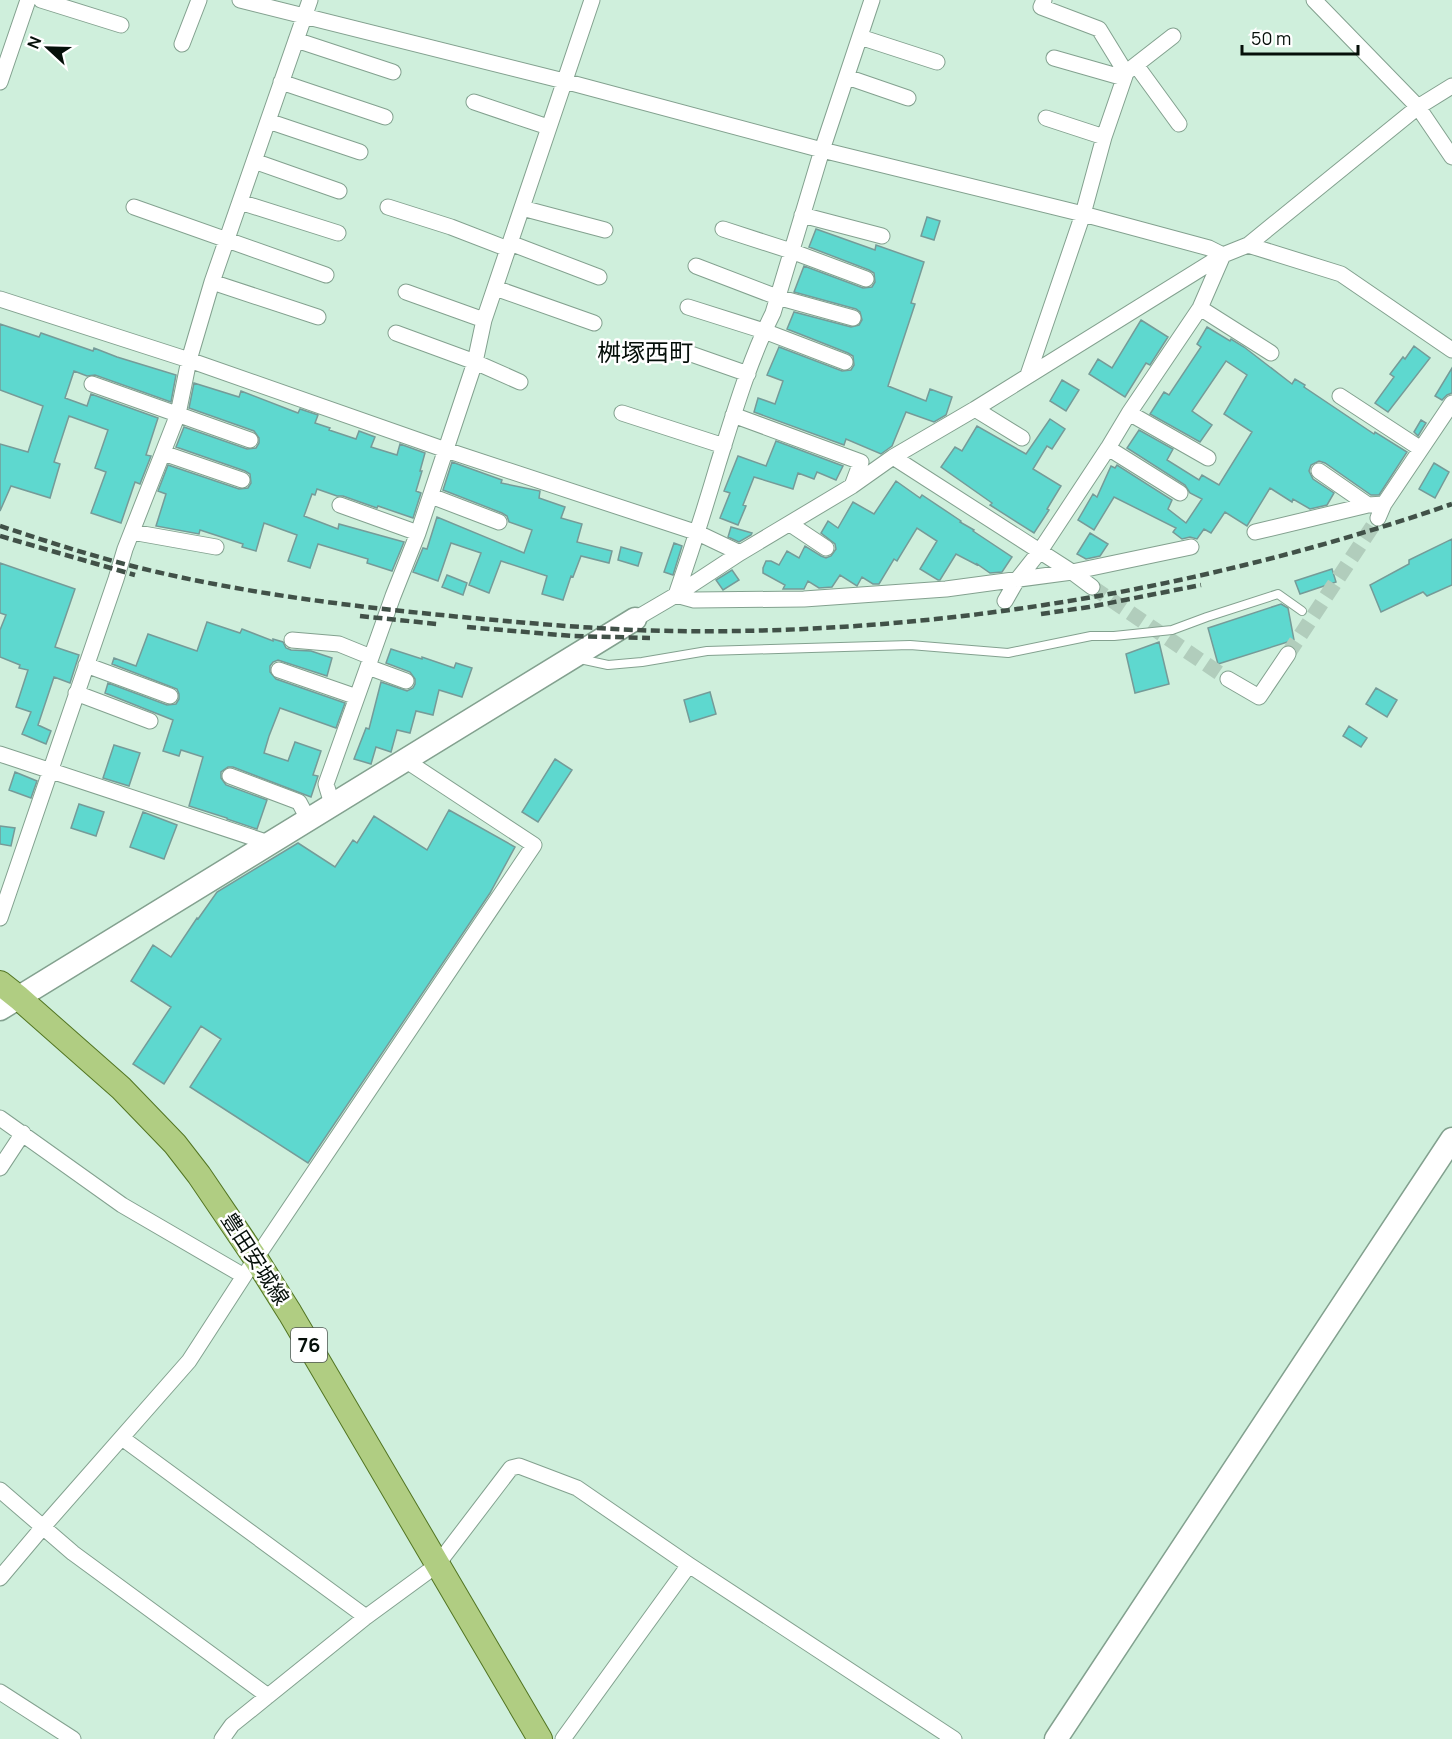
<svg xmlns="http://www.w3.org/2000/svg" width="1452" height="1739" font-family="Manrope,'Noto Sans JP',sans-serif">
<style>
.building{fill:#5ed8cf;stroke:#759b98;stroke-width:1.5}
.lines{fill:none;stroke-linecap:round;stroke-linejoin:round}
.street-tunnel{stroke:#b1cdbc;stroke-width:15;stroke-dasharray:15 8;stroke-linecap:butt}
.lane-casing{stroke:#83a18f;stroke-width:10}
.street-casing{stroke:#83a18f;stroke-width:17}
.secondary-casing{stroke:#83a18f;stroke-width:25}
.primary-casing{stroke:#527522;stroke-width:26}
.lane{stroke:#fff;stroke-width:8}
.street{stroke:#fff;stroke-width:15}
.secondary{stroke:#fff;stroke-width:22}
.primary{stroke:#b0cd82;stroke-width:24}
.rail{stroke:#415148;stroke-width:4.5;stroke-dasharray:9 4.5;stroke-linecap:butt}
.labels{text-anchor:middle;stroke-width:5;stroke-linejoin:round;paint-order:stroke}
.shield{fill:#fff;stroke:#505753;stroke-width:1.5}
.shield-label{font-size:20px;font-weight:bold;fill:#050f09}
.street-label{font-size:21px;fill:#050f09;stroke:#fff}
.quarter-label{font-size:24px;fill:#050f09;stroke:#fff}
</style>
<rect width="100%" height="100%" fill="#cfefdc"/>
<path class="building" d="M927,217L940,221L934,240L921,236Z
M816,229L875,250L876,245L924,262L911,303L915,304L888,386L926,401L930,389L952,397L946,415L934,422L906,412L892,446L881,454L846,439L844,445L754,412L758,398L775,404L783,381L767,375L779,347L842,371L851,370L854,365L853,356L848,353L787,329L794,312L851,327L859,325L862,320L860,312L856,309L794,292L804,266L863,288L872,287L875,282L874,273L869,270L809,247Z
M1141,320L1168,337L1150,365L1146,363L1125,397L1089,374L1098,359L1112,368Z
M0,324L39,337L41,333L93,351L94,348L117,357L176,375L171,402L95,375L87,376L74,371L65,398L87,406L91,394L158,418L146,455L151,456L140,484L135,482L121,523L91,513L106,472L95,468L108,430L69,416L54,462L60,464L50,498L11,486L0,511V444L28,452L43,406L0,390Z
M1207,327L1230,341L1231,339L1244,347L1292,384L1295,379L1305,385L1304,387L1374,434L1375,432L1407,452L1379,495H1371L1325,463L1319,461L1311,465L1309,471L1313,479L1334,493L1327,505L1310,509L1293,499L1292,502L1270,488L1247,526L1225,512L1211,533L1204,529L1197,539L1190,537L1182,539L1173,532L1176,528L1114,497L1094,530L1078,520L1093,494L1097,497L1111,466L1115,468L1117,465L1172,500L1168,509L1186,523L1202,499L1190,493L1185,485L1127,448L1139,430L1173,449L1167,460L1199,480L1202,475L1219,485L1252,432L1224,414L1247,375L1226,361L1192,411L1212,425L1200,442L1150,414L1164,392L1169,395L1201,347L1197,344Z
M1414,346L1430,358L1388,412L1375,403L1394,377L1390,374L1403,357L1405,359Z
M1452,368V393L1447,395L1442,400L1435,396Z
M1062,380L1079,390L1066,411L1050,401Z
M194,383L239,397L241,391L298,413L300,409L318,415L315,423L330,428L329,430L356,439L359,431L375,437L371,447L397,455L400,444L425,453L420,471H422L416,491L421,493L413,518L378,506L377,508L343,496H337L317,489L315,495L312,494L304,516L338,529L339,524L404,542L392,571L367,563L368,559L318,544L310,568L288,561L297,535L264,523L256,551L242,547L243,544L200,530L199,534L156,526L166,494L158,491L168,465L239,489L248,488L251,483L250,474L245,471L176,447L184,427L247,449L256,448L259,443V438L254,431L189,408Z
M1050,419L1065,429L1052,449L1047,446L1033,469L1061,486L1047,509L1049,510L1034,533L990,505L992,503L941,467L955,447L962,451L977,426L1026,454Z
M1421,420L1426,423L1418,436L1414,432Z
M776,441L843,466L836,480L817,472L814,479L798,473L793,489L754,477L743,505L746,506L738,525L720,518L730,493L724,491L738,456L766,466Z
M452,462L502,480L501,483L540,491L539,498L565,507L561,518L582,524L577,542L612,551L609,563L581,556L573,577L571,576L563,600L542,594L547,576L501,561L489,593L469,585L481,553L451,543L438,581L413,572L423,548L427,549L437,517L524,553L532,530L509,522L507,516L502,513L443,490Z
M1434,463L1449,472L1435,498L1419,489Z
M896,481L920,498L922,495L961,521L960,522L974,530L973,531L1012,557L1002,572L990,573L977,564V565L956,554L940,580H938L920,569L937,541L917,528L897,561L894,559L879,584H873L862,577L857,586L840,575L832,587L819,588L808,581L804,589H783L785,585L763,573V568L766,561H771L779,565L787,551L799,558L805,546L821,556L826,558L831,556L836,549L835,544L821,533L828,521L838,528L853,502L874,514Z
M731,527L752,533L751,535L739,542L728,537Z
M1090,533L1108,544L1100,556L1086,559L1077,554Z
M1452,539V585L1427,596L1423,592L1381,612L1370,585L1409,564V560Z
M674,543L682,546L673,575L664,572Z
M621,547L642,553L638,566L618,560Z
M0,563L75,589L55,647L79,655L70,683L54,677L38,725L51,731L46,744L22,734L31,712L16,707L28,670L19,668L20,665L0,657V630L6,615L0,613Z
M1332,569L1336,582L1300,594L1295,581Z
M732,570L739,580L723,590L716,580Z
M447,575L467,583L463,595L442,587Z
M1281,604L1288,608L1294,640L1218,664L1208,628Z
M207,622L240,633L242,629L273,641V639L283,642L286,648L291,650L311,651L332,658L327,676L278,660L273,662L270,666V672L276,679L345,703L336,728L280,708L269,736L264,753L288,761L295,742L321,751L313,775L318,776L311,797L233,767H228L221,772V778L226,785L267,800L257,829L227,819V818L189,806L203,757L181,750L179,756L163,751L173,720L105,693L108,683L167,705L176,704L179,699V694L177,689L112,664L114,658L136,666L148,634L197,651Z
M1159,642L1169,684L1135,693L1126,654Z
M391,649L422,659V657L454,668L456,663L472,668L462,697L439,690L433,715L416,711L410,733L397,730L391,752L376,747L371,764L354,759L366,728L369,729L381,682L407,691L413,688L415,684V679L410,672L386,663Z
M1376,688L1397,700L1387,717L1366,704Z
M710,692L716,714L690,722L684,700Z
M1349,726L1367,738L1361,747L1343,736Z
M114,745L140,753L129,786L103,778Z
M555,759L572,770L538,822L522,812Z
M15,772L37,781L31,798L9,790Z
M79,804L104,812L96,836L71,828Z
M449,810L515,847L490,893L308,1163L190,1087L221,1039L201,1026L164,1084L133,1064L171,1007L131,981L153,945L171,957L197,918L198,919L217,892L298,843L335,867L353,840L357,843L374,816L427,850Z
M143,812L177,825L164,859L130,847Z
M0,826L15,828L11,846L0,844Z"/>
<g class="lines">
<path class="street-tunnel" d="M1092,587L1228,679
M1288,654L1378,518"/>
<defs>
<path id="lane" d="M580,659L608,665L642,662L707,651L910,645L1008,653L1091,636H1114L1172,630L1207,617L1278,594L1302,611"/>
<path id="street" d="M41,0L121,25
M240,0L564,81L822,150L1083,214L1209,248L1223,255
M872,0L822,150L773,313C749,361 734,413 718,464C705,508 691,552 676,595L694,600L804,599L946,589L1072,572L1191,547
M1314,0L1418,107L1452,157
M860,37L937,62
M296,40L393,72
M182,44L199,0
M1054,58L1124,78
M1136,65L1179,124
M1128,71L1173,36
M847,77L908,98
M0,82L28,0
M281,82L385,117
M474,102L548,127
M1046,118L1104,137
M268,121L360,152
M254,161L339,191
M240,202L338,233
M134,207L326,275
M388,207L451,227L508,249
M522,208L605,230
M802,215L882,236
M723,229L791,251L866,279
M510,243L599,277
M1248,245L1341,274L1452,350
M696,266L777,297L853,318
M212,282L318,317
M495,288L594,323
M406,292L484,320
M0,299L189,360L446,450L698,533L740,553
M688,307L764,331L845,362
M1200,308L1271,353
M396,333L475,362L520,382
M674,348L748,374
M1028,375L1083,214L1104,137L1126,73L1099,29L1041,7L1044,0
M92,384L250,440
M1340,396L1421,449
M975,409L1022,438
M622,413L724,446
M1129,413L1208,458
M733,415L861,462L852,486
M1108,448L1180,493
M163,453L242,480
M893,457L1072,572L1092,587
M1319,471L1368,505
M431,496L499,522
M340,505L418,533
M1378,518L1384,504L1452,403
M790,524L826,548
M132,532L216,547
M1255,532L1368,505L1384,504
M1005,601L1017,580L1040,551L1108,448L1129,413L1200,308L1223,255
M635,619L676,595L740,553L852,486L893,457L975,409L1223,255L1248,245L1418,107L1452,86
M292,640L339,644L371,657
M86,665L170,696
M368,667L406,681
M279,670L357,697
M1228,679L1259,697L1288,654
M76,693L150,721
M0,754L269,843
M230,776L299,802L308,819
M332,804L326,784L393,596L418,533L475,362L484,320L592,0
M0,918L116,579L125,549L178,414L189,360L212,282L310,0
M0,1118L122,1205L244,1276
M0,1168L23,1133
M122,1438L366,1617
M0,1490L73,1553L268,1696
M0,1578L43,1527L189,1361L244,1276L534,845L405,760
M0,1692L73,1739
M222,1739L232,1725L268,1696L366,1617L437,1565L511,1468L519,1466L577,1488L689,1565L954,1739
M563,1739L689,1565"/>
<path id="secondary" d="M0,1009L635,619
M1056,1739L1452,1139"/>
<path id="primary" d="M0,983L19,998L121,1088L175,1144L199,1175L256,1259L290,1313L540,1739"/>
</defs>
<use href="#lane" class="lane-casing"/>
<use href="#street" class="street-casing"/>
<use href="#secondary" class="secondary-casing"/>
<use href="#primary" class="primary-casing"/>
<use href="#lane" class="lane"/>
<use href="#street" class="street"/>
<use href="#secondary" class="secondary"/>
<use href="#primary" class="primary"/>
<path class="rail" d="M0,526C52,543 104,560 157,572C261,596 366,608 472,618C539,624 605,630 672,631C937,635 1202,590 1452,504
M0,536L135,575
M1041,614L1089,607L1201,585
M360,616L437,624
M467,627L572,636L650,638"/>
</g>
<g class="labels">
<rect class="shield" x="291" y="1328" width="36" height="34" rx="4.5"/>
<g class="shield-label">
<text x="309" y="1352">76</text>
</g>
<g class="street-label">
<text transform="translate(255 1259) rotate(57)" y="7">豊田安城線</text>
</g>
<g class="quarter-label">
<text x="645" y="361">桝塚西町</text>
</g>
</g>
<g transform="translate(48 48) rotate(292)" stroke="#ffffff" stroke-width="4.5" paint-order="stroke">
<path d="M0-4.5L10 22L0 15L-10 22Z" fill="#050f09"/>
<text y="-9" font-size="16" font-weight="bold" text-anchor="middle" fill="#050f09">N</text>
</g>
<path d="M1242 45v9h116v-9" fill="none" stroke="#050f09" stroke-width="3"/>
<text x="1251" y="45" font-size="18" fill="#050f09" stroke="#ffffff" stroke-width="4.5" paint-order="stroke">50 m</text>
</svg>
